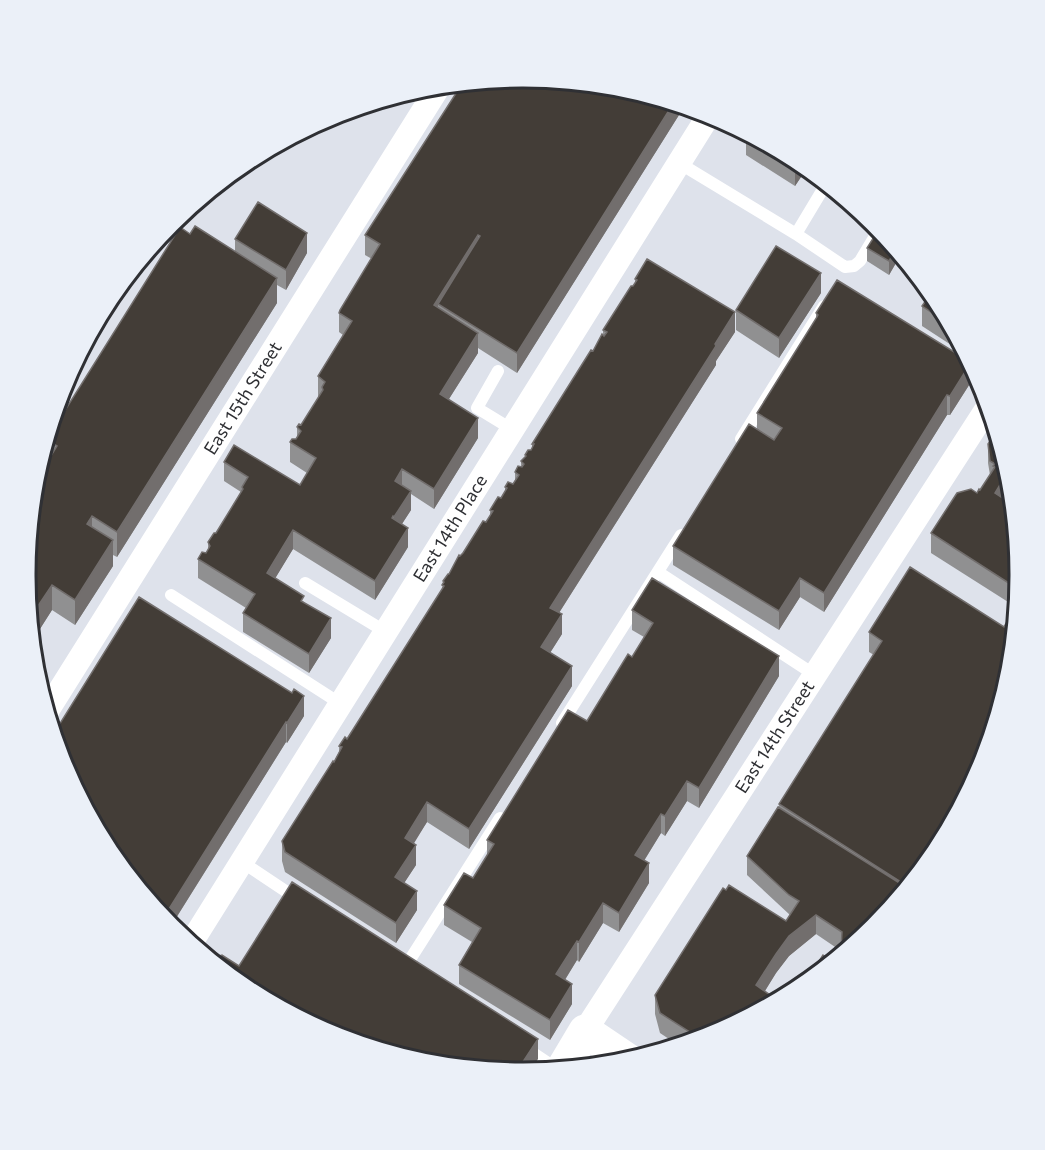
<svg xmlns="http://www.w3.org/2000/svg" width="1045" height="1150" font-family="Commissioner,sans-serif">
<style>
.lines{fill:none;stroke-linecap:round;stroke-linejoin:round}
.lane{stroke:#fff;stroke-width:12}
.street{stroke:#fff;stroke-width:24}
.secondary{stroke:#fff;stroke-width:33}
.wall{fill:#909091}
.shaded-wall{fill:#726e6d}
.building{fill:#433d37;stroke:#726e6d;stroke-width:1.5}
.labels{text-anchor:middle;stroke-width:6;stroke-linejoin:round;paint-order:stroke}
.street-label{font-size:18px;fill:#2f3034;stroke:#ebf0f8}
.rim{fill:none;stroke:#2f3034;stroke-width:3}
</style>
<rect width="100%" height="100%" fill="#dee2eb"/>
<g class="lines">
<path class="lane" d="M679,163L796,234L845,267L854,266L860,261L875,236
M796,234L826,184
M498,371L477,408L513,430
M959,371L982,386
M741,439L824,306
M658,572L815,675
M305,583L386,632
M171,595L341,704
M562,723L681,535
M242,862L299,900
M404,969L500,818
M524,1047L557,1069"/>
<g class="street">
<path id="s1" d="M47,711L439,86"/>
<path id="s2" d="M191,943L709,115"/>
<path id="s3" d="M585,1031L988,407"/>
</g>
<path class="secondary" d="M563,1068L585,1031L628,1060"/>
</g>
<path class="wall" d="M620,88L684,107L517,373L478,348V353L449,399L478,438L434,509L411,494V510L402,524L408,547L375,600L293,549L275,578L304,602L331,638L309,673L243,632V613L246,608L198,578V559L206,553L208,550V542L216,533L241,492L224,481V462L300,485L307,473L290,462V442L296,439L297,437V427L301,425L319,397L318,396V376L343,335L339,332V313L372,259L365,255V235Z
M746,135L799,162L807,168L795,186L746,155Z
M879,229L900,256L889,275L867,261V248Z
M190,234L235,252V239L307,253L286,290L277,285V303L117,557L113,555V566L75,625L52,610L38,632L31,627L26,575L36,480L47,462V439Z
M635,279L735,332L716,361V365L559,613L562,634L550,653L572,686L469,849L427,822L413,843L416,865L404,883L417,910L396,943L285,872L282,861V841L334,762L339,752V746L347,739L442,589L443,581L449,574L460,556L486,522L490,516V510L501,498L505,491V487L513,484L515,480V472L521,467V461L525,457V455L531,450L532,448V444L593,351L603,335V330L633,286L635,284Z
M821,293L779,358L736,330V310Z
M936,299L965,354L922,326V306Z
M816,313L971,365V382L950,415H947L824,612L800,597L779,630L673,565V546L757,429V413L816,319Z
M988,444L1010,478L1012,503L1004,498V499L1019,575L1010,672L936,851L874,927L841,951L816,934L789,956L776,973L765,991L712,1034L678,1045L660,1033L655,1014V995L786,921L790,915L747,875V856L874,655L869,652V632L1004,627L1016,607L931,553V533L980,490L990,475L988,463Z
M632,610L779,676L699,808L687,801L665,836L661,833L644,861L649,883L619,932L603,923L579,962L577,960L565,980L572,1004L550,1040L459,984V965L472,942L444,925V905L473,878L487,856V840L587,721L632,657L644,637L632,630Z
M304,716L287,743L286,742L171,926L109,851L63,765Z
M218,959L239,966L538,1059L425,1062L332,1034Z"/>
<path class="shaded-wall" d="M673,104L684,107L517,373V353Z
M798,162L807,168L795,186V166Z
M307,233V253L286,290V270Z
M478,235V255L438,304V319L434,305Z
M896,250L900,256L889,275V261Z
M821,273V293L779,358V338Z
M277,278V303L117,557V532Z
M735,312V332L716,361V365L550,627V608Z
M478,333V353L440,413V394Z
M970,364L971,365V382L950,415V396Z
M947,395V415L824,612V593Z
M478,418V438L434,509V489Z
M402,469V489L395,481Z
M1004,478V498L995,513V493Z
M411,491V510L394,536V517Z
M92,516V542L87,524Z
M408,528V547L375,600V581Z
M293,530V549L267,592V573Z
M113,540V566L75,625V600Z
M800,578V597L779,630V611Z
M52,585V610L38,632V606Z
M562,614V634L541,667V647Z
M331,618V638L309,673V654Z
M779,656V676L699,808V788Z
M572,666V686L469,849V829Z
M304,696V716L287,743V723Z
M286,722V742L171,926L164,917Z
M687,781V801L665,836V816Z
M427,802V822L405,858V838Z
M661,814V833L635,875V855Z
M416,845V865L395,897V877Z
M649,863V883L619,932V913Z
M417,891V910L396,943V923Z
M603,903V923L579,962V942Z
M816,915V934L789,956L776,973L756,1005V985L776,954L789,936Z
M577,941V960L556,994V974Z
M572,984V1004L550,1040V1020Z
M538,1039V1059L530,1071H517Z"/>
<path class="building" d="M523,78L620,88L673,104L517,353L438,304L480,236L478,235L434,305L478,333L440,394L478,418L434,489L402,469L395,481L411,491L394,517L393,516L392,518L408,528L375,581L293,530L267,573L304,596L301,601L331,618L309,654L243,613L255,594L198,559L202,552L206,553L210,546L208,542L214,533H216L243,489L242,487L248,477L224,462L234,445L300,485L316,458L290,442L292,439H296L301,431L297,427L299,424L301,425L323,390L322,387L325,382L318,376L352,321L339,313L340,310L380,244L365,235L462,84Z
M747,134L798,162L795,166L746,135Z
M258,202L307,233L286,270L235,239Z
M195,226L277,278L117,532L92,516L87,524L113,540L75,600L52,585L38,606L28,600L26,575L35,479L36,480L57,446L47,439L180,227L190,234Z
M879,229L896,250L889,261L867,248Z
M776,246L821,273L779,338L736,310Z
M647,259L735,312L715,344L716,346L550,608L562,614L541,647L572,666L469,829L427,802L405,838L416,845L395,877L417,891L396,923L285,852L282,841L333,761L334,762L342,747L339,746L345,737L347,739L444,586L442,585L444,582L443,581L448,574H449L459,555L460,556L463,553L483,521L486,522L493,511L490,510L498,497L501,498L507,488L505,487L508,482L513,484L519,475L515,472L518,466L522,467L524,464L521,461L526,456L525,455L528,450H531L534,444H532L591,350L593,351L602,334L604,336L607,332L603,330L631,286H633L637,280L635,279Z
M837,280L969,361L970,364L950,396L947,395L824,593L800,578L779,611L673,546L749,424L774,440L782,428L757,413L817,317L818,315L816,313Z
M931,293L936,299L949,324L922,306Z
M996,432L1010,482L1004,478L995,493L1013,505L1019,575L1018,589L931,533L957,493L971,489L977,493L979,489L980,490L995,467L993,466L995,464L990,461L988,444Z
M910,567L1004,627L1017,605L1010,672L982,766L936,851L907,886L779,804L882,641L869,632Z
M652,578L779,656L699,788L687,781L665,816L661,814L635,855L649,863L619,913L603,903L579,942L577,941L556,974L572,984L550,1020L459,965L481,928L444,905L464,873L473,878L494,844L487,840L568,710L587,721L628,654L632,657L653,623L632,610Z
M139,597L292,693L294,689L304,696L287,723L286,722L164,917L109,851L63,765L54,733Z
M778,807L906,887L874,927L837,957L841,950L842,932L816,915L789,936L776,954L756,985L777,1000L712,1034L699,1038L660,1013L655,995L723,888L726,890L729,885L786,921L799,901L789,895L747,856Z
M292,882L538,1039L517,1071L425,1062L361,1043L347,1034L345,1038L332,1034L246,988L212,960L214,958L217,957L218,959L219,956L222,955L239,966Z
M823,955L832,961L816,974L812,972Z"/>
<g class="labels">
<g class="street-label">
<text dy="6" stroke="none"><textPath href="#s1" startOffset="369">East 15th Street</textPath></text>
<text dy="6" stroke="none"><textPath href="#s2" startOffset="489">East 14th Place</textPath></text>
<text dy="6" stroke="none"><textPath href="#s3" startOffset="350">East 14th Street</textPath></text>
</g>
</g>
<path d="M0 0H1045V1150H0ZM522 88H523A486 486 0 0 1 1009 574V576A486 486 0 0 1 523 1062H522A486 486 0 0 1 36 576V574A486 486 0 0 1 522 88Z" fill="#ebf0f8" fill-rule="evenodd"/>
<path class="rim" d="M522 88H523A486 486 0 0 1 1009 574V576A486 486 0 0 1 523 1062H522A486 486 0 0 1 36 576V574A486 486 0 0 1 522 88Z"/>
</svg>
